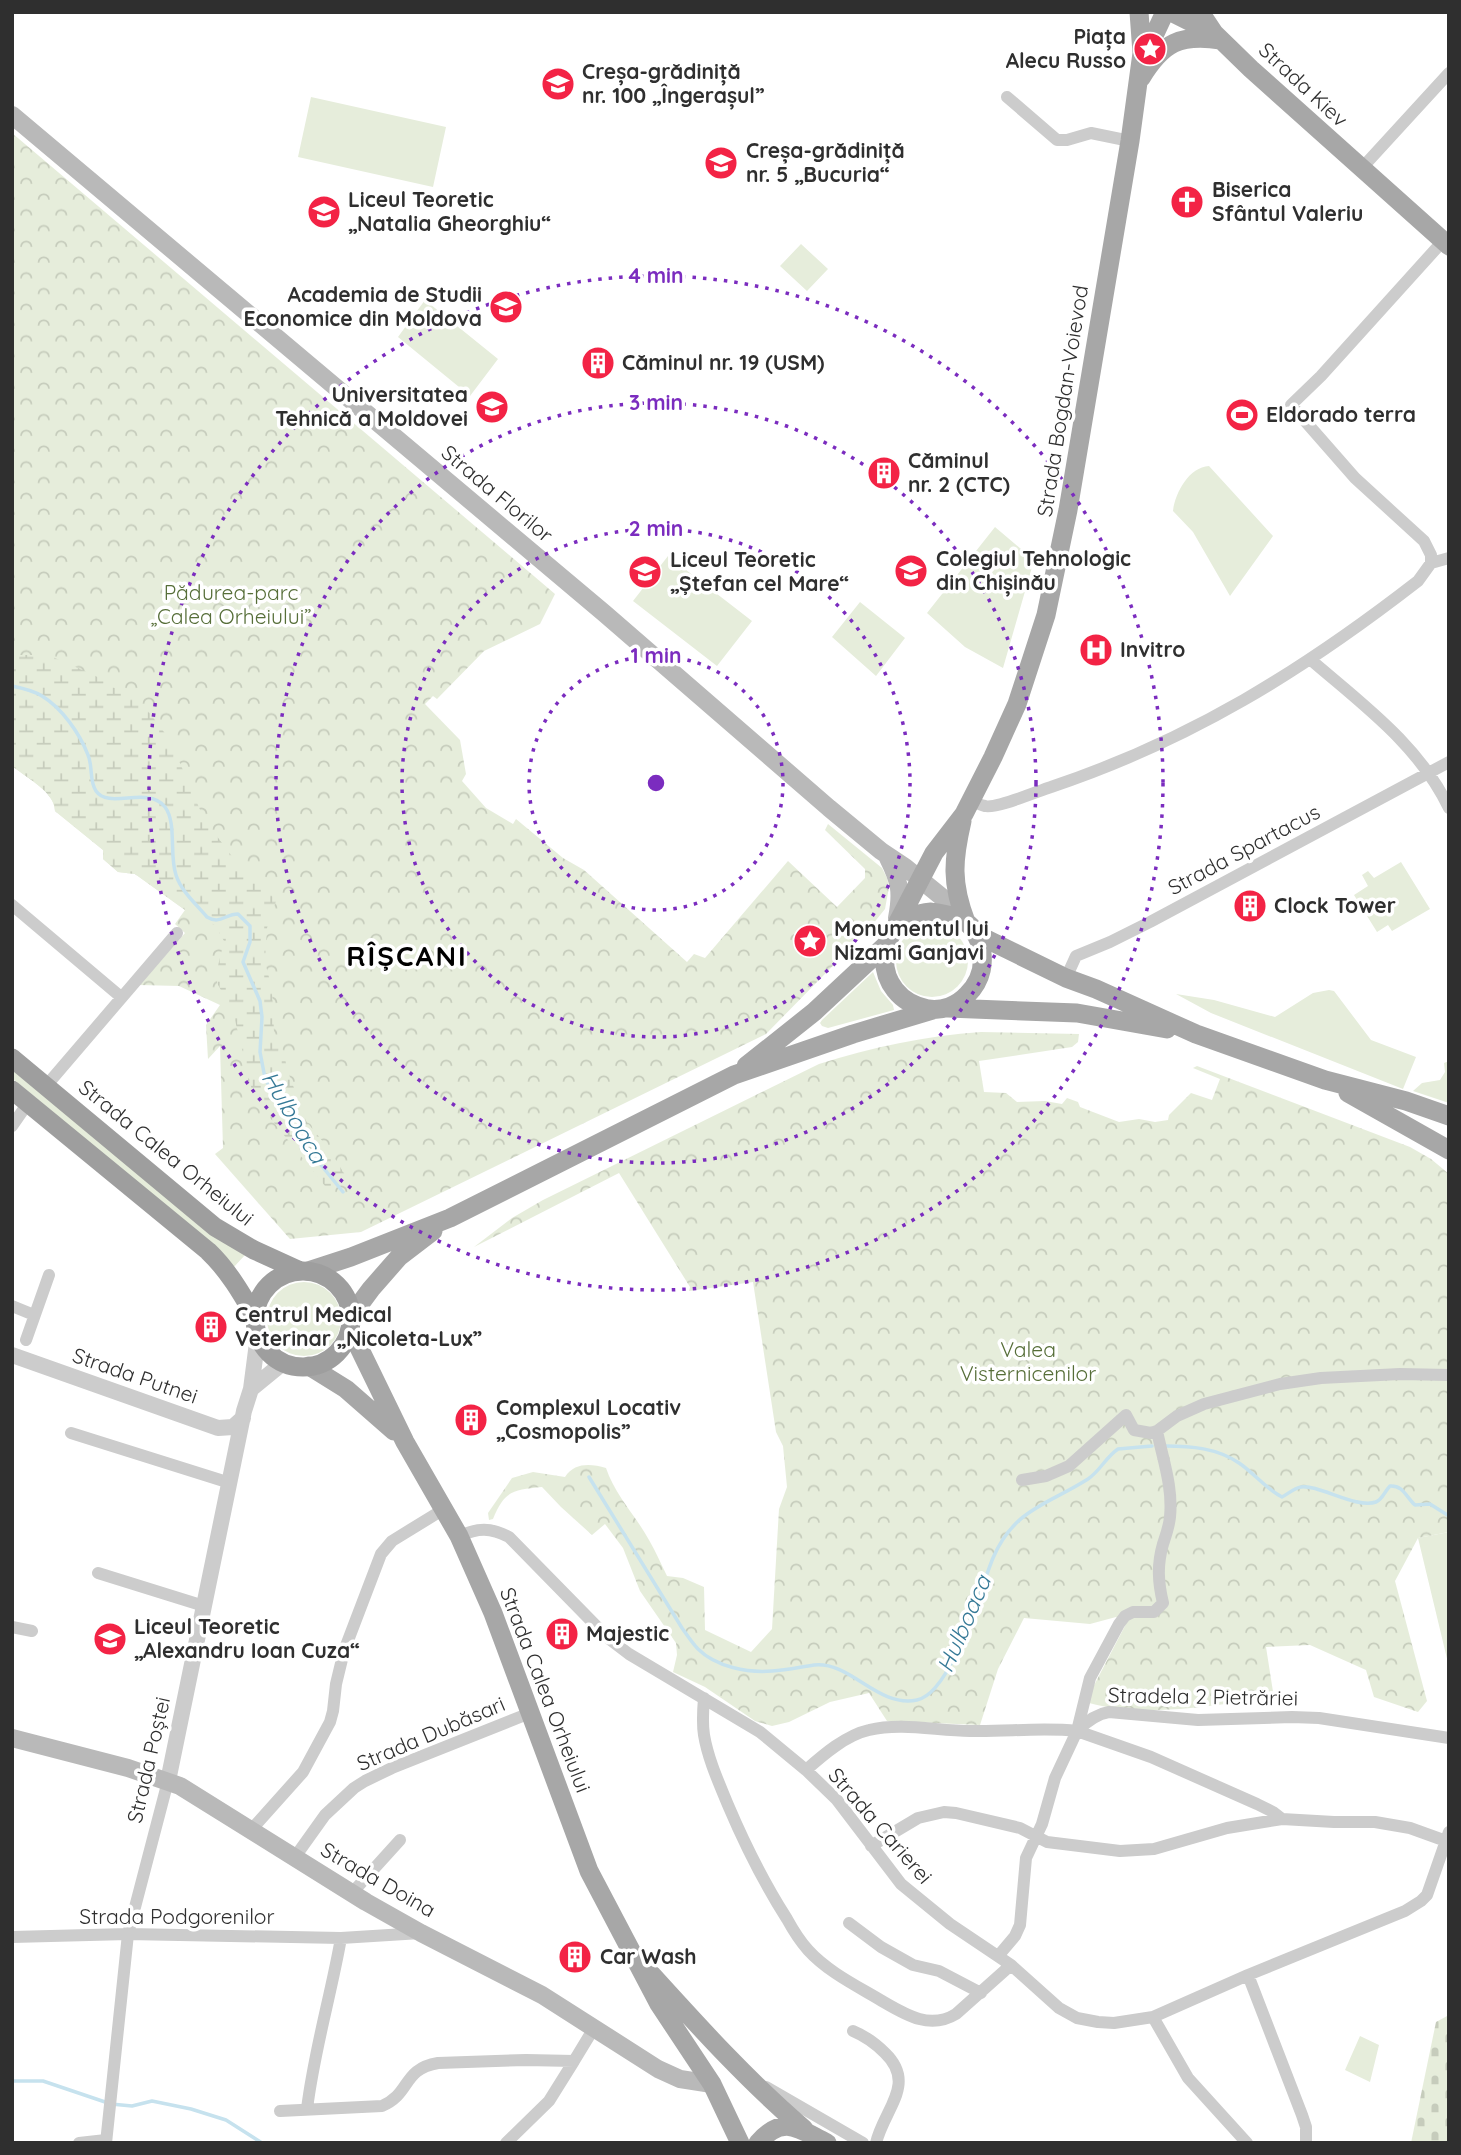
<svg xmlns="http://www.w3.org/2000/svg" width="1461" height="2155" font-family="Quicksand,sans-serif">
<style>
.green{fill:#e6eddb}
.forest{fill:url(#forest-crowns)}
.wetland{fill:url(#wetland-marsh)}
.cemetery{fill:url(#cemetery-stones)}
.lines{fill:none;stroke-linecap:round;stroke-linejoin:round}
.stream{stroke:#c6e2ee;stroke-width:3.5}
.minor{stroke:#ccc;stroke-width:12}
.tertiary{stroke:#ccc;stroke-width:16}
.secondary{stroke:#b9b9b9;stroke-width:18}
.primary{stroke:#a7a7a7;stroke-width:19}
.trunk{stroke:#9e9e9e;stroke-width:19}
.ring{fill:none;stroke:#7b2cbf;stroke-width:3.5;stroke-dasharray:3.5 7}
.labels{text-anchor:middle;stroke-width:7;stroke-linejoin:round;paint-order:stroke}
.poi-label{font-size:21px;font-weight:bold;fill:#2f2f2f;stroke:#fff;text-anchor:start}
.street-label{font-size:21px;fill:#2f2f2f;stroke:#fff}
.park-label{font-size:21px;fill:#566e38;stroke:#fff}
.water-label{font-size:23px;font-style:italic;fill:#367a97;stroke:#fff}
.district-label{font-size:28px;font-weight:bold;letter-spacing:2px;fill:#000;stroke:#fff}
.centre{fill:#7b2cbf;stroke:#fff;stroke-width:3.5}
.ring-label{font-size:21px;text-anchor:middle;font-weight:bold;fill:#7b2cbf;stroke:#fff;stroke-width:7;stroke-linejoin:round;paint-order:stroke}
</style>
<defs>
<pattern id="forest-crowns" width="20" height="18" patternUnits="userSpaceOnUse" patternTransform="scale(1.75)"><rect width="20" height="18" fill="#e6eddb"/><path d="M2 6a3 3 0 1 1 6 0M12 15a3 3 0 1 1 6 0" fill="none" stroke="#c6ccbc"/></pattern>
<pattern id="wetland-marsh" width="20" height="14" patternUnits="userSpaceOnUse" patternTransform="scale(1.75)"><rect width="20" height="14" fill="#e6eddb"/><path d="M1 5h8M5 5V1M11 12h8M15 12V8" fill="none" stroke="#c6ccbc"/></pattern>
<pattern id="cemetery-stones" width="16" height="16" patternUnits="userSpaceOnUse" patternTransform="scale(1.75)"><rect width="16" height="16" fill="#e6eddb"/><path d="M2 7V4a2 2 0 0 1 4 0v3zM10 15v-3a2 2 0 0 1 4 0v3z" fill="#c6ccbc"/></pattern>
</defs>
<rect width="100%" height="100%" fill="#fff"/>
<path class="green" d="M311,97L446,127L433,187L298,157Z
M801,244L828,269L807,291L780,266Z
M425,300L498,359L470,396L398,337Z
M1209,466L1273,536L1230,596L1193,532L1173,511C1175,493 1189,467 1209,466Z
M995,527L1034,560L1003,668L965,647L927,613Z
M668,556L752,621L717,666L633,601Z
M860,602L905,638L876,676L832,637Z
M1401,862L1430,909L1392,931L1388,925L1377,932L1354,895L1368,886L1362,875L1368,871L1374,878Z
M896 961a36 36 0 1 1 72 0a36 36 0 1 1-72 0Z
M873,972L881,991L893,1005L894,1010L828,1028L822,1026L820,1023L822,1020Z
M1329,990L1334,991L1371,1040L1416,1057L1403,1089L1211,1013L1176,994L1214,1000L1275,1017L1313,993Z
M1449,1061V1103L1413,1091L1422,1083L1440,1080L1445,1072L1444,1063Z
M12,1070L245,1255L233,1268L221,1252L12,1078Z
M267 1319a37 37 0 1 1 74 0a37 37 0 1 1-74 0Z
M1449,1532V1667L1418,1538Z
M1360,2036L1379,2045L1370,2082L1345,2070Z"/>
<path class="forest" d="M12,133L555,594L540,624L484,651L437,699L433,696L425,704L460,740L466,774L462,781L486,808L513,824L516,819L563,858L584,870L687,962L694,954L705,958L788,861L837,907L865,878V869L825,830L828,824L882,868L887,878L889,887L885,909L868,930L766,1034L361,1232L290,1239L215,1154L223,1148L220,1046L208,1059L206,1025L220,1005L179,986L139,985L185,933L175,924L185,910L135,874L118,872L103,859V850L55,811C55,792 27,778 12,766Z
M981,1032L1079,1034L1078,1042L1072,1047L979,1061L984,1092L1006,1093L1017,1102L1045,1101L1062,1104L1067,1098L1078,1102L1080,1107L1119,1122L1139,1119L1155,1122L1168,1120L1169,1115L1191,1093L1212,1100L1220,1079L1193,1068L1197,1066L1410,1147L1431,1159L1449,1174V1532L1418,1538L1395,1581L1427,1701L1418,1712L1374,1697L1366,1670L1310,1645L1266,1647L1274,1698C1216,1704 1146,1719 1089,1703L1090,1693L1127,1622L1116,1617L1090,1624L1024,1618L998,1669L980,1725L887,1721L869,1693L830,1702L789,1722L772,1726L755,1721L705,1687L673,1672L677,1655L676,1643L640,1591L623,1548L605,1524L592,1535L561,1507L542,1487C515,1490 505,1489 493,1519L489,1520L488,1513L512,1478L533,1472L565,1477C575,1462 591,1464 606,1468C615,1495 636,1516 649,1540C656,1552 661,1564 667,1576L683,1578L704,1587L705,1630L751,1652L772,1629L779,1509L787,1487L783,1446L776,1432L753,1282L689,1291L690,1287L619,1173L474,1247L512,1218L543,1200L819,1064C872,1047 925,1036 981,1032Z"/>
<path class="wetland" d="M12,655H48L94,675L145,707L170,740L204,819L234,859L265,887L276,901L267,928L265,962L272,989L274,1032L284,1053L287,1069L306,1121L329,1149L345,1175L329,1191L267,1114L256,1107L233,1012L217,983L218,966L224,941L215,925L185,910L135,874L118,872L103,859V850L55,811C55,792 27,778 12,766Z"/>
<path class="cemetery" d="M1449,2015V2143H1411L1436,2022Z"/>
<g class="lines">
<path class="stream" d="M12,686C22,688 34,691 42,696C62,708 80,734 88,755C93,766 89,781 96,791C109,810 148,785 165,807C177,823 169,855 176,875C181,891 196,904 207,917C220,925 225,914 238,914L250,926V942L243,962L260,1001L262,1017L260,1052L265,1078L278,1103L308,1149L343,1192
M1165,1446C1191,1446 1217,1448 1239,1463C1254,1473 1266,1489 1282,1497C1288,1494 1294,1488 1301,1487C1318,1484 1356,1509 1376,1502C1382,1500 1385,1491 1390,1486C1403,1485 1406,1497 1415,1505L1430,1504L1449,1516
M589,1477L682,1628C687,1635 692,1643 698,1649C716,1667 748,1673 772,1671C787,1670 800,1667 814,1665C851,1661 877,1708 917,1700C952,1693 980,1589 993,1558C1014,1509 1047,1505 1088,1479C1100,1471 1106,1457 1118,1449L1152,1446
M12,2081H43L111,2104L132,2106L152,2101L191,2109L226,2120L262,2143"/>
<path class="minor" d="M1007,97L1057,140H1067L1091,133L1130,141
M1361,169L1449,73
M1431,563V555L1424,541L1355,478L1291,405L1321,376L1443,241
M1311,660C1362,704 1419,745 1449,808
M970,801C975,802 980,805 985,806C996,809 1038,791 1051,787C1191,740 1302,671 1418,581L1431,563L1449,558
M12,905L121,997
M1066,978L1076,956L1110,942L1150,922L1449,762
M46,1086L177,933
M12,1126L28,1103
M12,1306L34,1315
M26,1340L49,1275
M71,1433L230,1483
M1022,1480L1046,1476L1069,1466L1126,1415L1134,1430L1151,1433L1157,1431L1177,1416L1204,1404L1280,1384L1321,1378L1400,1374L1449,1375
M459,1536C478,1528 490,1527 509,1537L608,1638L629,1654L760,1732L806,1770L837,1800L901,1884L950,1924L1011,1965L1059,2008L1077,2018L1098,2022L1114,2023L1153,2017L1248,1975L1405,1911L1421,1901L1427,1895L1449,1832
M98,1573L204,1606
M12,1627L32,1631
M704,1698C703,1710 702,1723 704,1735C708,1759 719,1783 728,1805C745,1845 764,1883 787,1919C793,1930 800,1941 808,1950C828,1972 857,1986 882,2001C906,2015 930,2030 956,2014L1011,1965
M1077,1731C1086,1722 1096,1714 1109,1712L1198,1720L1292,1717L1319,1718L1449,1738
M806,1770C823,1755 846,1735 869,1730C902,1722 937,1731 970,1731C1006,1732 1041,1727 1077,1731L1151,1757L1257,1804L1273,1812L1282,1819
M252,1829L303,1772L330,1722L333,1711L336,1684L344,1651L381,1554L392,1541L444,1509
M871,1846L918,1818L944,1812L956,1813L1020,1828L1047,1842L1120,1851L1154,1849L1227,1828L1282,1819L1334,1822H1375L1410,1828L1446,1841
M295,1857L325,1815L354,1788L365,1781L392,1768L530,1713
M352,1893L400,1840
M849,1923L881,1947L913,1965L939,1971L981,1993
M12,1937L128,1934L341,1938L421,1933
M999,1955L1015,1936L1020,1925L1026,1858L1042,1824L1055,1778L1077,1731L1090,1678L1119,1624L1125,1616L1133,1612H1154L1163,1603C1158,1582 1157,1565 1163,1544C1166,1535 1169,1527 1170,1517C1173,1487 1163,1460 1157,1431
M1248,1975L1302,2115L1306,2127V2143
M1153,2017L1188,2078L1247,2143
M853,2031C865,2036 875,2043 885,2053C917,2084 884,2109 876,2143
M766,2087L863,2143
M307,2109C314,2051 331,1995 341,1938
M280,2111L382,2106C411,2094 402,2069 438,2063L526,2060L574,2061L594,2028
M79,2143L106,2140
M106,2143L128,1934L168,1781
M506,2143L549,2101L574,2061"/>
<path class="tertiary" d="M12,1355L218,1428L233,1427L243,1418
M251,1389L284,1362
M168,1781L244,1411L251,1389L258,1335"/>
<path class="secondary" d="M12,115L604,613L829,808L881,851L905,867L943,898L966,922
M888,858C900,882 902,892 897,918
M12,1738L128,1768L180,1786L366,1902L421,1933L542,1995L658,2069L680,2079L712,2084"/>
<path class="primary" d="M1171,12L1213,33
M1200,12L1214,33L1251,69L1449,246
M1144,57L1165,12
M1141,78C1163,42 1180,34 1221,40
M962,821C953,860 951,883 966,922
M931,912C943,914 958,916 967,923C973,927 976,934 979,941C986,961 982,980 967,995C957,1006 942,1011 928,1009C869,998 870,917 931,912Z
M895,928L934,853L964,814L993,757L1017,704L1046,615L1068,510L1130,141L1142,53L1139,12
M976,934L1066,978L1096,989L1196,1034L1325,1080L1406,1101L1449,1116
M948,1008L1077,1013L1167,1029
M746,1066L814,1012L887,944
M1348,1093L1449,1150
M308,1271L351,1257L450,1218L734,1075L853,1034L933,1010
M351,1316L371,1289L399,1257L433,1231
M350,1329L405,1442L459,1536L493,1613L589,1871L659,2004L712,2084L740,2143
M309,1366L346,1389L394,1431
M652,1975C701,2029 749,2082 804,2129
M758,2143C784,2113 800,2130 827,2143"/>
<path class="trunk" d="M12,1058L215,1227L254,1250L300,1271
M12,1090L208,1251C228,1270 242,1294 255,1317
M255 1319a48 48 0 1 1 96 0a48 48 0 1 1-96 0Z"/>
</g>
<g class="ring">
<circle cx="656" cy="783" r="127"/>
<circle cx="656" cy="783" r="254"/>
<circle cx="656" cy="783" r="380"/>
<circle cx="656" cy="783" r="507"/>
</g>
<defs>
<symbol id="sight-disc" viewBox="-11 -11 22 22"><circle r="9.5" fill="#f32345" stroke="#fff"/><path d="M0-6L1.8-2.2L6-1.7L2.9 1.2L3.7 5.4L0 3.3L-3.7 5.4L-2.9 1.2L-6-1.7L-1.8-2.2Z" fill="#fff"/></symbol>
<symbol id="school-disc" viewBox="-11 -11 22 22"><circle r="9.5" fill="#f32345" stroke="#fff"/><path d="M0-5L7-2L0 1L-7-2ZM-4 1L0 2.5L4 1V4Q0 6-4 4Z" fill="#fff"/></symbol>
<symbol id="church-disc" viewBox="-11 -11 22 22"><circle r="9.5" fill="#f32345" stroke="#fff"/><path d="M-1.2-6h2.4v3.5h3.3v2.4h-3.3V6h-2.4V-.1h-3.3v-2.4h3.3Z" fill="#fff"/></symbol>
<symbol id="university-disc" viewBox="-11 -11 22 22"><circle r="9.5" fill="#f32345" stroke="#fff"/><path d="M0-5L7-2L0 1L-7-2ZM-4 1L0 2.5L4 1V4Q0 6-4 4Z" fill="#fff"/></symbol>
<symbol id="building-disc" viewBox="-11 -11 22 22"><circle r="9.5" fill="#f32345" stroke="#fff"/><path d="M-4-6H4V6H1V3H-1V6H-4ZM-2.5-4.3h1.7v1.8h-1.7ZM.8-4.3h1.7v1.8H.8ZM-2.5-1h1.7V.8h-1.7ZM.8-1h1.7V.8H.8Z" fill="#fff"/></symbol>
<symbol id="stadium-disc" viewBox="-11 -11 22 22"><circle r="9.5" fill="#f32345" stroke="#fff"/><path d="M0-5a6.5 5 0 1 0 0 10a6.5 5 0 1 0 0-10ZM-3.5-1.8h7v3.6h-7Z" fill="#fff"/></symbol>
<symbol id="hospital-disc" viewBox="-11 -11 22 22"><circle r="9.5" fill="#f32345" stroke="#fff"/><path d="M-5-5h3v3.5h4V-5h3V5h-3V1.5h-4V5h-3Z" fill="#fff"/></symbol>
</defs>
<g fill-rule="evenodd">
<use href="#sight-disc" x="1131" y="30" width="38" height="38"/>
<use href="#school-disc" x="539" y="65" width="38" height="38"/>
<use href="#school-disc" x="702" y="144" width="38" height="38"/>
<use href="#church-disc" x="1168" y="183" width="38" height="38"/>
<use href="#school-disc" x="305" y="193" width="38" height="38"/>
<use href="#university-disc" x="487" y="288" width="38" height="38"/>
<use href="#building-disc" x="579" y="344" width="38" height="38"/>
<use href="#university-disc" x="473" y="388" width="38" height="38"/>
<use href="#stadium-disc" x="1223" y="396" width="38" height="38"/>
<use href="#building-disc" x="865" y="454" width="38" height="38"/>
<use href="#university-disc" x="892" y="552" width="38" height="38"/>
<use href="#school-disc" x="626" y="553" width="38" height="38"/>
<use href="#hospital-disc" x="1077" y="631" width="38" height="38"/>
<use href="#building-disc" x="1231" y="887" width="38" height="38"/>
<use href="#sight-disc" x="791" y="922" width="38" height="38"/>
<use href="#building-disc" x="192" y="1308" width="38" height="38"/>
<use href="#building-disc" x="452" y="1401" width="38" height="38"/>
<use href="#building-disc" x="543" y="1615" width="38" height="38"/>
<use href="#school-disc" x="91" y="1620" width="38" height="38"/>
<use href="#building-disc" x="556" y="1938" width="38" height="38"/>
</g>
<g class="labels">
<g class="poi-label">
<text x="1126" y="44" text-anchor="end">Piața<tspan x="1126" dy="24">Alecu Russo</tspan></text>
<text x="582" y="79">Creșa-grădiniță<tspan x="582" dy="24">nr. 100 „Îngerașul”</tspan></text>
<text x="746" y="158">Creșa-grădiniță<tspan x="746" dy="24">nr. 5 „Bucuria“</tspan></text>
<text x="1212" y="197">Biserica<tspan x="1212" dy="24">Sfântul Valeriu</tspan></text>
<text x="348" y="207">Liceul Teoretic<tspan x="348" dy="24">„Natalia Gheorghiu“</tspan></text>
<text x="482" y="302" text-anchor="end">Academia de Studii<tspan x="482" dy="24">Economice din Moldova</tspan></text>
<text x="622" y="370">Căminul nr. 19 (USM)</text>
<text x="468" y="402" text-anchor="end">Universitatea<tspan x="468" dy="24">Tehnică a Moldovei</tspan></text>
<text x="1266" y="422">Eldorado terra</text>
<text x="908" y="468">Căminul<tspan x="908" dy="24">nr. 2 (CTC)</tspan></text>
<text x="936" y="566">Colegiul Tehnologic<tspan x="936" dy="24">din Chișinău</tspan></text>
<text x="670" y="567">Liceul Teoretic<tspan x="670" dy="24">„Ștefan cel Mare“</tspan></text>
<text x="1120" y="657">Invitro</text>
<text x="1274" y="913">Clock Tower</text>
<text x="834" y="936">Monumentul lui<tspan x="834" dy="24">Nizami Ganjavi</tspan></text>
<text x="235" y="1322">Centrul Medical<tspan x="235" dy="24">Veterinar „Nicoleta-Lux”</tspan></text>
<text x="496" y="1415">Complexul Locativ<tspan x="496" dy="24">„Cosmopolis”</tspan></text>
<text x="134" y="1634">Liceul Teoretic<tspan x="134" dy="24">„Alexandru Ioan Cuza“</tspan></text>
<text x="586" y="1641">Majestic</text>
<text x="600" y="1964">Car Wash</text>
</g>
<g class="street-label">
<text transform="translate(1303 85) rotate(43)" y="7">Strada Kiev</text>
<text transform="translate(1063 401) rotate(-81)" y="7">Strada Bogdan-Voievod</text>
<text transform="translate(497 494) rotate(40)" y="7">Strada Florilor</text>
<text transform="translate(1244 850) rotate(-28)" y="7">Strada Spartacus</text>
<text transform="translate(166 1153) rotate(39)" y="7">Strada Calea Orheiului</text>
<text transform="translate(135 1376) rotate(19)" y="7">Strada Putnei</text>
<text transform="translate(545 1690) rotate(69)" y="7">Strada Calea Orheiului</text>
<text transform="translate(1203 1697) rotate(1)" y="7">Stradela 2 Pietrăriei</text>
<text transform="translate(431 1734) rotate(-23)" y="7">Strada Dubăsari</text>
<text transform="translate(149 1760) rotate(-77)" y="7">Strada Poștei</text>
<text transform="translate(880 1826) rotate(49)" y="7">Strada Carierei</text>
<text transform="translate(378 1880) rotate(30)" y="7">Strada Doina</text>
<text x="177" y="1924">Strada Podgorenilor</text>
</g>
<g class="park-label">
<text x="231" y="600">Pădurea-parc<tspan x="231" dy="24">„Calea Orheiului”</tspan></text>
<text x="1028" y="1357">Valea<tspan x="1028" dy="24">Visternicenilor</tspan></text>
</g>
<g class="water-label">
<text transform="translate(294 1117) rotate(59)" y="8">Hulboaca</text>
<text transform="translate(964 1624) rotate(-67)" y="8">Hulboaca</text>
</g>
<g class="district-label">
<text x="407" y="966">RÎȘCANI</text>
</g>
</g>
<circle cx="656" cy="783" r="10" class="centre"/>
<g class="ring-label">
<text x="656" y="283">4 min</text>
<text x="656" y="410">3 min</text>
<text x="656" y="536">2 min</text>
<text x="656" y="663">1 min</text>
</g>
<rect width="1461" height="2155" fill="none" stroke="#2f2f2f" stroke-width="28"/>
</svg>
